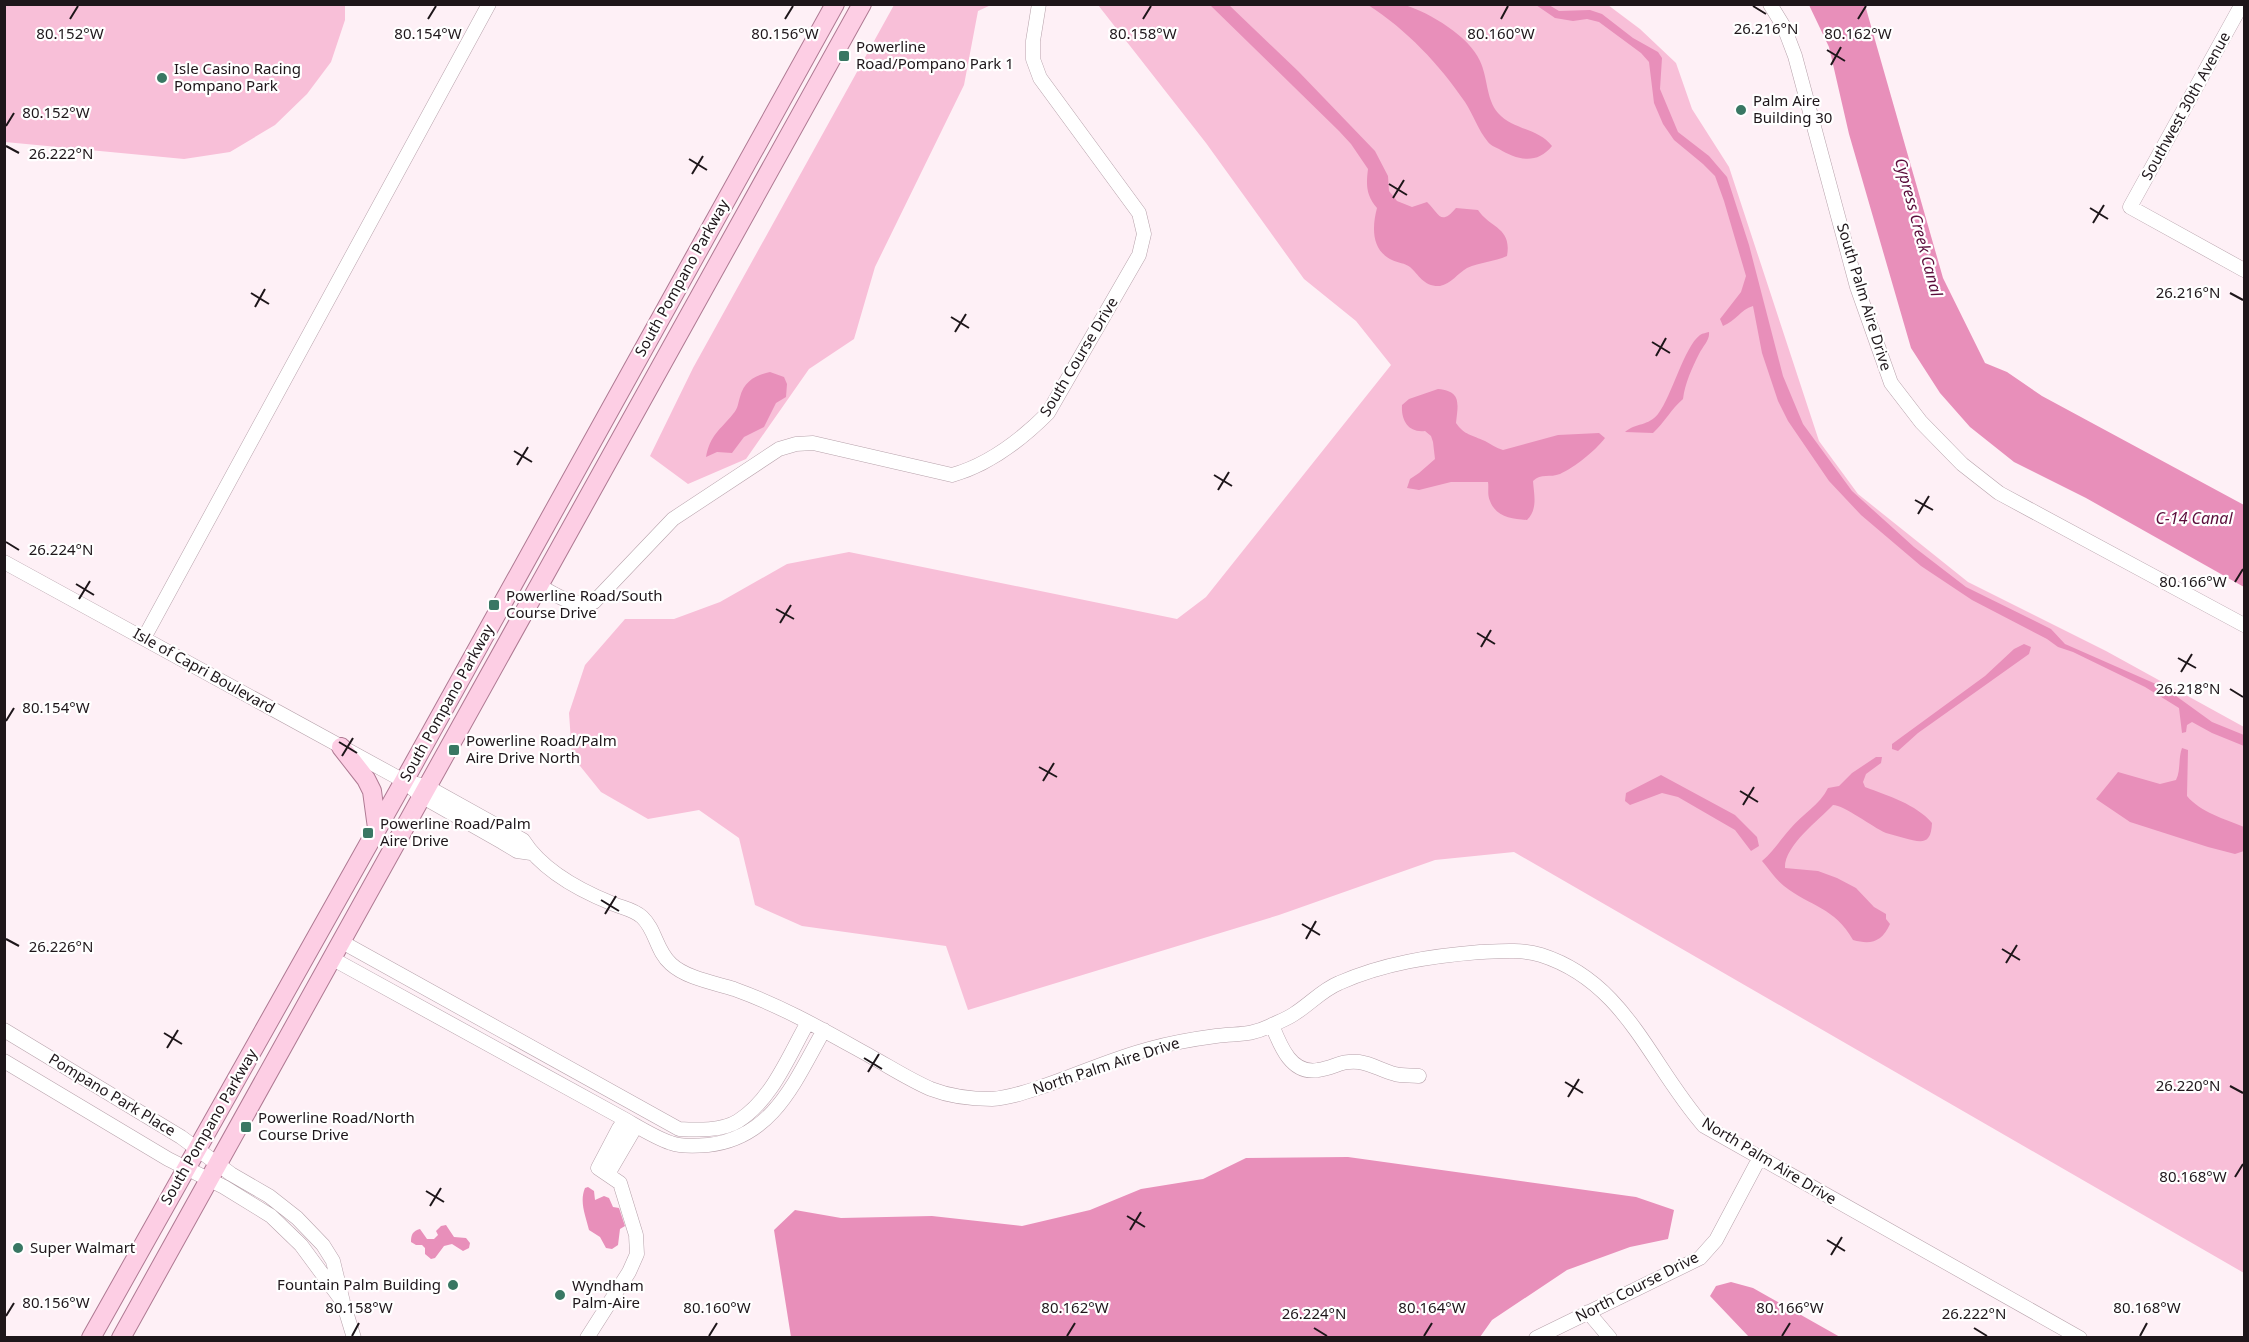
<svg xmlns="http://www.w3.org/2000/svg" width="2249" height="1342" font-family="'Noto Sans',sans-serif">
<style>
.green{fill:#f8bfd8}
.water{fill:#e88fba}
.lines{fill:none;stroke-linecap:round;stroke-linejoin:round}
.minor-casing{stroke:#b7a2ab;stroke-width:15}
.major-casing{stroke:#ae7992;stroke-width:20}
.minor{stroke:#fff;stroke-width:14}
.major{stroke:#fdcee4;stroke-width:18}
.ticks{fill:none;stroke:#1e161a;stroke-width:2}
.poi-dot{fill:#397763;stroke:#fff;stroke-width:2}
.labels{text-anchor:middle;stroke-width:4.5;stroke-linejoin:round;paint-order:stroke}
.poi-label{font-size:15px;fill:#1e161a;stroke:#fff;text-anchor:start}
.street-label{font-size:15px;fill:#1e161a;stroke:#fff}
.water-label{font-size:16px;font-style:italic;fill:#5b0d3b;stroke:#fff}
.ticks-label{font-size:15px;text-anchor:middle;fill:#1e161a;stroke:#fff;stroke-width:4.5;stroke-linejoin:round;paint-order:stroke}
</style>
<rect width="100%" height="100%" fill="#fef0f6"/>
<path class="green" d="M4,5L345,4V20L331,62L307,94L275,125L230,152L184,159L5,142Z
M894,5H991L978,11L964,85L875,267L854,339L809,369L746,459L688,484L650,456L693,368Z
M1098,5H1608L1640,29L1676,63L1692,109L1729,167L1819,441L1858,494L1968,582L2106,651L2244,727V1273L1514,852L1435,860L1279,915L968,1010L946,946L802,926L755,905L739,838L699,810L648,819L601,792L572,756L569,713L585,665L625,619H674L720,602L787,564L849,552L1177,619L1206,597L1391,365L1356,321L1304,279L1206,143Z"/>
<path class="water" d="M1210,5H1229L1298,71L1375,151L1388,176L1389,191L1397,201L1412,207L1427,202C1439,213 1440,227 1456,208L1478,210C1491,229 1512,227 1507,256C1494,262 1480,262 1467,268C1458,273 1451,284 1440,286C1424,287 1419,275 1410,267C1405,263 1398,263 1392,260C1371,250 1372,227 1377,208C1366,195 1366,185 1368,169L1351,144L1339,131Z
M1368,5C1379,4 1394,2 1405,5C1430,13 1469,36 1480,61C1488,78 1486,99 1498,113C1513,130 1538,128 1552,146C1537,165 1517,160 1499,149C1495,147 1490,145 1488,142C1478,130 1473,114 1465,102C1439,64 1407,30 1368,5Z
M1536,5H1549L1559,11L1590,10L1602,14L1633,38L1658,52L1662,58L1660,89L1678,132L1709,156L1727,177L1749,245L1783,376L1803,424L1852,491L1914,547L1966,587L2051,629L2065,644L2165,688L2212,722L2244,735V746L2212,733L2192,722L2187,725L2186,732L2182,733L2179,708L2145,687L2073,652L2058,647L2047,639L1972,600L1921,566L1861,515L1829,481L1788,421L1778,401L1762,353L1753,306C1740,310 1736,321 1723,326L1720,319L1741,292L1746,276L1724,201L1715,176L1703,164L1674,140L1663,124L1654,103L1649,62L1641,53L1599,22L1587,19L1573,21L1555,18Z
M1809,5H1865L1943,278L1985,363L2007,372L2042,396L2244,505V587L2086,498L2014,462L1970,427L1940,393L1911,348L1849,134L1829,47Z
M1709,332C1710,340 1703,346 1699,354C1692,368 1685,383 1683,399C1671,409 1665,422 1653,433L1625,432C1635,423 1649,426 1658,414C1672,396 1684,347 1700,335C1703,333 1706,333 1709,332Z
M770,372L784,377L787,384L786,397L776,403L764,427L744,437L732,453L717,452L706,457C710,435 720,430 733,414C738,409 738,403 740,397C744,381 756,375 770,372Z
M1438,389C1462,391 1458,404 1456,423C1464,435 1472,435 1485,441C1491,444 1496,448 1503,450L1558,435L1599,433L1605,438C1595,451 1575,467 1560,474C1550,478 1541,473 1533,481C1534,495 1538,509 1527,520C1512,519 1496,517 1490,501C1487,495 1489,488 1488,482H1451L1419,490L1407,488L1410,479L1419,473L1435,459L1433,442L1431,436L1425,431C1408,433 1401,420 1402,405L1409,399Z
M2024,644L2031,647L2029,654L1918,733L1898,751L1892,749V744L1985,676L2014,649Z
M2182,748L2188,750L2187,796C2200,812 2225,819 2244,827V851L2235,854L2208,847L2130,822L2096,799L2118,772L2160,784L2176,780C2181,770 2178,759 2182,748Z
M1876,757H1882L1881,763L1866,774L1863,782L1865,787C1888,796 1916,804 1932,823C1931,845 1922,843 1904,838C1898,836 1892,835 1886,833C1872,827 1844,805 1833,805C1818,821 1784,846 1785,868L1818,871L1837,878L1856,888L1874,907L1886,914V919L1890,924C1882,942 1871,945 1853,940C1834,907 1811,907 1784,886C1775,879 1769,869 1762,861C1774,851 1780,840 1790,829C1802,814 1820,805 1828,788L1839,786L1852,773Z
M1661,775L1735,815L1757,837L1759,846L1751,851L1735,830L1678,797L1662,793L1630,805L1625,801L1626,793Z
M1348,1157L1636,1197L1674,1210L1668,1239L1630,1247L1567,1270L1492,1320L1480,1337H791L774,1230L795,1210L841,1218L932,1216L1022,1226L1090,1210L1141,1189L1203,1179L1246,1158Z
M588,1187L594,1191L595,1200L604,1196L609,1198L613,1207L619,1208L625,1226L620,1229L618,1245L612,1249L606,1248L600,1237L589,1230C586,1217 579,1202 585,1188Z
M446,1225L454,1237L466,1238L470,1243L469,1248L463,1251L452,1244L444,1246L435,1258L431,1259L425,1254V1248L422,1245H416L411,1242C411,1234 413,1231 420,1229L427,1239H434L438,1235L436,1231L441,1226Z
M1731,1282L1753,1288L1840,1337H1749L1710,1296L1716,1286Z"/>
<g class="lines">
<defs>
<path id="minor" d="M1770,4L1784,27L1795,56L1857,287L1891,383L1921,422L1962,464L1999,493L2244,625
M2242,4L2130,207L2244,270
M4,562L404,781L421,796L502,842L517,851L531,853
M540,586C558,597 573,606 594,602L673,519L779,449L796,444L813,443L952,475C988,465 1022,439 1048,413L1139,255L1144,234L1139,213L1040,78L1033,59V41L1039,4
M144,638L489,4
M404,781L426,786L523,840C542,870 579,890 611,903C622,908 633,909 642,917C656,930 656,951 671,964C686,978 715,983 734,989C784,1007 825,1031 870,1056C890,1067 910,1080 931,1089C949,1096 972,1099 992,1099C1008,1098 1023,1093 1038,1088C1075,1076 1111,1059 1149,1049C1171,1043 1193,1039 1216,1036C1238,1033 1249,1036 1270,1026C1278,1022 1287,1019 1294,1014C1310,1004 1322,990 1339,983C1384,963 1432,956 1480,952C1500,951 1522,949 1541,955C1626,982 1650,1065 1704,1126L2080,1338
M342,942L679,1129C697,1130 722,1131 738,1121C772,1100 789,1055 808,1022
M333,959L626,1120C640,1128 656,1138 671,1143C682,1147 697,1146 708,1145C773,1138 795,1081 824,1030
M1272,1025C1280,1045 1291,1075 1318,1070C1335,1068 1340,1060 1359,1062C1373,1064 1382,1071 1395,1074C1402,1076 1411,1075 1419,1076
M4,1030L181,1137L231,1174L269,1196L297,1218L323,1245L333,1261L343,1302L354,1338
M4,1061L168,1159L224,1187L271,1216L301,1245L340,1298
M1588,1312L1610,1338
M587,1338L629,1272L637,1254L636,1235L620,1183L598,1168L619,1128L626,1120L632,1133L608,1174
M1536,1338L1700,1258L1716,1240L1759,1159"/>
<path id="major" d="M341,747L366,779L372,791L377,828
M91,1338L404,781L835,4
M121,1338L862,4"/>
</defs>
<use href="#minor" class="minor-casing"/>
<use href="#major" class="major-casing"/>
<use href="#minor" class="minor"/>
<use href="#major" class="major"/>
</g>
<path class="ticks" d="M1753,6L1766,14M70,19L78,6M428,19L436,6M785,19L793,6M1143,19L1151,6M1501,19L1508,6M1858,19L1866,6M1827,50L1845,61M1831,65L1841,47M6,126L14,113M6,146L19,153M689,159L707,170M692,174L703,156M1389,184L1407,195M1393,198L1404,180M2090,208L2108,219M2093,223L2104,205M251,293L269,304M2230,293L2243,300M255,307L265,289M951,317L969,328M955,332L966,314M1652,342L1670,353M1656,356L1666,338M514,451L532,462M517,465L528,447M1214,475L1232,486M1218,490L1229,472M1915,500L1933,510M1918,514L1929,496M6,542L19,550M2235,582L2243,569M76,584L94,595M79,599L90,581M776,609L794,619M780,623L791,605M1477,633L1495,644M1481,647L1491,630M2178,658L2196,668M2181,672L2192,654M2230,689L2243,697M6,721L14,708M339,742L357,753M342,756L353,738M1039,767L1057,777M1043,781L1054,763M1740,791L1758,802M1743,805L1754,787M601,900L619,911M605,914L616,896M1302,924L1320,935M6,939L19,946M1306,939L1316,921M2002,949L2020,960M2006,963L2017,945M164,1033L182,1044M167,1048L178,1030M864,1058L882,1069M868,1072L879,1054M1565,1082L1583,1093M2230,1086L2243,1093M1568,1097L1579,1079M2235,1177L2243,1164M426,1191L444,1202M430,1206L441,1188M1127,1216L1145,1227M1130,1230L1141,1212M1827,1240L1845,1251M1831,1255L1842,1237M6,1316L14,1303M1314,1328L1327,1336M1974,1328L1987,1336M352,1336L359,1323M709,1336L717,1323M1067,1336L1075,1323M1424,1336L1432,1323M1782,1336L1790,1323M2140,1336L2147,1323"/>
<g class="poi-dot">
<rect x="838" y="50" width="12" height="12" rx="3"/>
<circle cx="162" cy="78" r="6"/>
<circle cx="1741" cy="110" r="6"/>
<rect x="488" y="599" width="12" height="12" rx="3"/>
<rect x="448" y="744" width="12" height="12" rx="3"/>
<rect x="362" y="827" width="12" height="12" rx="3"/>
<rect x="240" y="1121" width="12" height="12" rx="3"/>
<circle cx="18" cy="1248" r="6"/>
<circle cx="453" cy="1285" r="6"/>
<circle cx="560" cy="1295" r="6"/>
</g>
<g class="labels">
<g class="poi-label">
<text x="856" y="52">Powerline<tspan x="856" dy="17">Road/Pompano Park 1</tspan></text>
<text x="174" y="74">Isle Casino Racing<tspan x="174" dy="17">Pompano Park</tspan></text>
<text x="1753" y="106">Palm Aire<tspan x="1753" dy="17">Building 30</tspan></text>
<text x="506" y="601">Powerline Road/South<tspan x="506" dy="17">Course Drive</tspan></text>
<text x="466" y="746">Powerline Road/Palm<tspan x="466" dy="17">Aire Drive North</tspan></text>
<text x="380" y="829">Powerline Road/Palm<tspan x="380" dy="17">Aire Drive</tspan></text>
<text x="258" y="1123">Powerline Road/North<tspan x="258" dy="17">Course Drive</tspan></text>
<text x="30" y="1253">Super Walmart</text>
<text x="441" y="1290" text-anchor="end">Fountain Palm Building</text>
<text x="572" y="1291">Wyndham<tspan x="572" dy="17">Palm-Aire</tspan></text>
</g>
<g class="street-label">
<text transform="translate(2186 106) rotate(-61)" y="5">Southwest 30th Avenue</text>
<text transform="translate(682 278) rotate(-61)" y="5">South Pompano Parkway</text>
<text transform="translate(1864 297) rotate(73)" y="5">South Palm Aire Drive</text>
<text transform="translate(1079 357) rotate(-59)" y="5">South Course Drive</text>
<text transform="translate(204 671) rotate(29)" y="5">Isle of Capri Boulevard</text>
<text transform="translate(447 703) rotate(-61)" y="5">South Pompano Parkway</text>
<text transform="translate(1106 1066) rotate(-18)" y="5">North Palm Aire Drive</text>
<text transform="translate(112 1095) rotate(31)" y="5">Pompano Park Place</text>
<text transform="translate(209 1127) rotate(-60)" y="5">South Pompano Parkway</text>
<text transform="translate(1769 1161) rotate(31)" y="5">North Palm Aire Drive</text>
<text transform="translate(1637 1287) rotate(-27)" y="5">North Course Drive</text>
</g>
<g class="water-label">
<text transform="translate(1919 227) rotate(75)" y="6">Cypress Creek Canal</text>
<text x="2194" y="524">C-14 Canal</text>
</g>
</g>
<g class="ticks-label">
<text x="1766" y="34">26.216°N</text>
<text x="1143" y="39">80.158°W</text>
<text x="1501" y="39">80.160°W</text>
<text x="1858" y="39">80.162°W</text>
<text x="70" y="39">80.152°W</text>
<text x="428" y="39">80.154°W</text>
<text x="785" y="39">80.156°W</text>
<text x="56" y="118">80.152°W</text>
<text x="61" y="159">26.222°N</text>
<text x="2188" y="298">26.216°N</text>
<text x="61" y="555">26.224°N</text>
<text x="2193" y="587">80.166°W</text>
<text x="2188" y="694">26.218°N</text>
<text x="56" y="713">80.154°W</text>
<text x="61" y="952">26.226°N</text>
<text x="2188" y="1091">26.220°N</text>
<text x="2193" y="1182">80.168°W</text>
<text x="56" y="1308">80.156°W</text>
<text x="359" y="1313">80.158°W</text>
<text x="717" y="1313">80.160°W</text>
<text x="1075" y="1313">80.162°W</text>
<text x="1432" y="1313">80.164°W</text>
<text x="1790" y="1313">80.166°W</text>
<text x="2147" y="1313">80.168°W</text>
<text x="1314" y="1319">26.224°N</text>
<text x="1974" y="1319">26.222°N</text>
</g>
<rect width="2249" height="1342" fill="none" stroke="#1e161a" stroke-width="12"/>
</svg>
